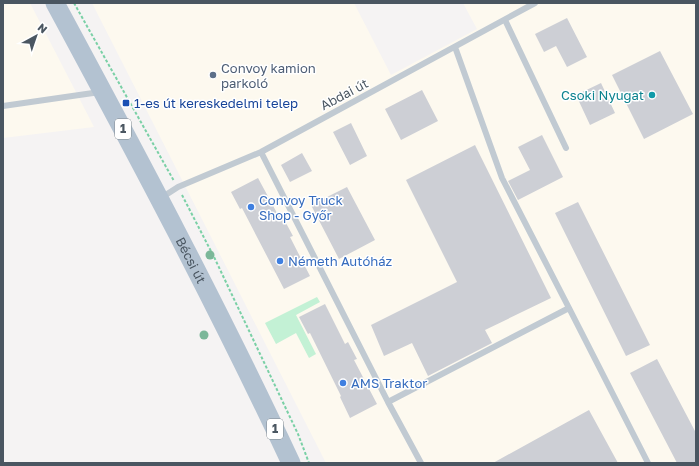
<svg xmlns="http://www.w3.org/2000/svg" width="699" height="466" font-family="'Golos Text',sans-serif">
<style>
.commercial{fill:#fdf9ef}
.green{fill:#c3f1d5}
.building{fill:#cdcfd5}
.lines{fill:none;stroke-linecap:round;stroke-linejoin:round}
.path{stroke:#7ad0a6;stroke-width:2;stroke-dasharray:3 2;stroke-linecap:butt}
.lane{stroke:#c1cad2;stroke-width:6}
.primary{stroke:#b3c2d1;stroke-width:19}
.tree{fill:#7bb799}
.service-dot{fill:#5c6f8a;stroke:#fff;stroke-width:1.5}
.culture-dot{fill:#0f9aa8;stroke:#fff;stroke-width:1.5}
.transit-dot{fill:#1a4fb4;stroke:#fff;stroke-width:1.5}
.shop-dot{fill:#3f7fe0;stroke:#fff;stroke-width:1.5}
.labels{text-anchor:middle;stroke-width:3;stroke-linejoin:round;paint-order:stroke}
.shield{fill:#fff;stroke:#808990;stroke-width:1}
.shield-label{font-size:12px;font-weight:bold;fill:#4a5661}
.service-label{font-size:13px;fill:#4e5e75;stroke:#fff;text-anchor:start}
.street-label{font-size:13px;fill:#4a5661;stroke:#fff}
.culture-label{font-size:13px;fill:#0d838f;stroke:#fff;text-anchor:end}
.transit-label{font-size:13px;fill:#164399;stroke:#fff;text-anchor:start}
.shop-label{font-size:13px;fill:#366cbe;stroke:#fff;text-anchor:start}
</style>
<rect width="100%" height="100%" fill="#f5f3f3"/>
<path class="commercial" d="M3,3H30L94,127L3,138Z
M92,3H354L391,75L477,29L463,3H696V463H326Z"/>
<path class="green" d="M317,297L320,302L296,315L316,354L309,358L296,333L276,344L265,323Z"/>
<path class="building" d="M567,18L587,57L567,67L556,46L544,52L535,34Z
M660,51L693,114L644,139L612,75Z
M601,83L615,113L590,125L576,95Z
M422,90L438,121L401,140L385,109Z
M351,123L367,156L350,165L333,132Z
M542,135L563,177L518,200L508,181L530,170L518,147Z
M475,145L551,298L485,330L492,343L428,376L412,343L384,356L371,325L457,282L406,180Z
M302,153L312,171L290,182L281,165Z
M258,178L277,213L280,212L293,236L290,237L310,276L284,289L242,208L240,209L231,192Z
M347,187L375,240L339,259L311,205Z
M578,202L650,345L626,356L555,213Z
M325,304L345,344L348,342L357,359L354,360L377,404L350,418L340,397L341,396L310,333L308,334L299,317Z
M657,359L696,433V463H677L630,373Z
M589,410L618,463H493Z"/>
<g class="lines">
<path class="path" d="M74,3L174,181
M182,195L215,259L298,434L309,463"/>
<path class="lane" d="M505,20L566,148
M3,106L100,92
M261,152L388,402L569,308L502,178L455,47
M161,198L178,187L261,152L535,3
M569,308L648,463
M388,402L421,463"/>
<path class="primary" id="s1" d="M55,3C137,155 218,307 291,463"/>
</g>
<g class="tree">
<circle cx="210" cy="255" r="4.5"/>
<circle cx="204" cy="335" r="4.5"/>
</g>
<circle class="service-dot" cx="213" cy="75" r="4"/>
<circle class="culture-dot" cx="652" cy="95" r="4"/>
<rect class="transit-dot" x="122" y="99" width="8" height="8" rx="2"/>
<g class="shop-dot">
<circle cx="251" cy="207" r="4"/>
<circle cx="280" cy="261" r="4"/>
<circle cx="343" cy="383" r="4"/>
</g>
<g class="labels">
<g class="shield">
<rect x="115" y="119" width="16" height="20" rx="3"/>
<rect x="267" y="419" width="16" height="20" rx="3"/>
</g>
<g class="shield-label">
<text x="123" y="133">1</text>
<text x="275" y="433">1</text>
</g>
<g class="service-label">
<text x="221" y="73">Convoy kamion<tspan x="221" dy="15">parkoló</tspan></text>
</g>
<g class="street-label">
<text transform="translate(344 94) rotate(-28)" y="5">Abdai út</text>
<text dy="5" stroke="none"><textPath href="#s1" startOffset="291">Bécsi út</textPath></text>
</g>
<g class="culture-label">
<text x="644" y="100">Csoki Nyugat</text>
</g>
<g class="transit-label">
<text x="134" y="108">1-es út kereskedelmi telep</text>
</g>
<g class="shop-label">
<text x="259" y="205">Convoy Truck<tspan x="259" dy="15">Shop - Győr</tspan></text>
<text x="288" y="266">Németh Autóház</text>
<text x="351" y="388">AMS Traktor</text>
</g>
</g>
<rect width="699" height="466" fill="none" stroke="#4a5661" stroke-width="8"/>
<g transform="translate(36 36) rotate(40)" stroke="#ffffff" stroke-width="3" paint-order="stroke">
<path d="M0-3L7 15L0 10L-7 15Z" fill="#4a5661"/>
<text y="-6" font-size="11" font-weight="bold" text-anchor="middle" fill="#4a5661">N</text>
</g>
</svg>
